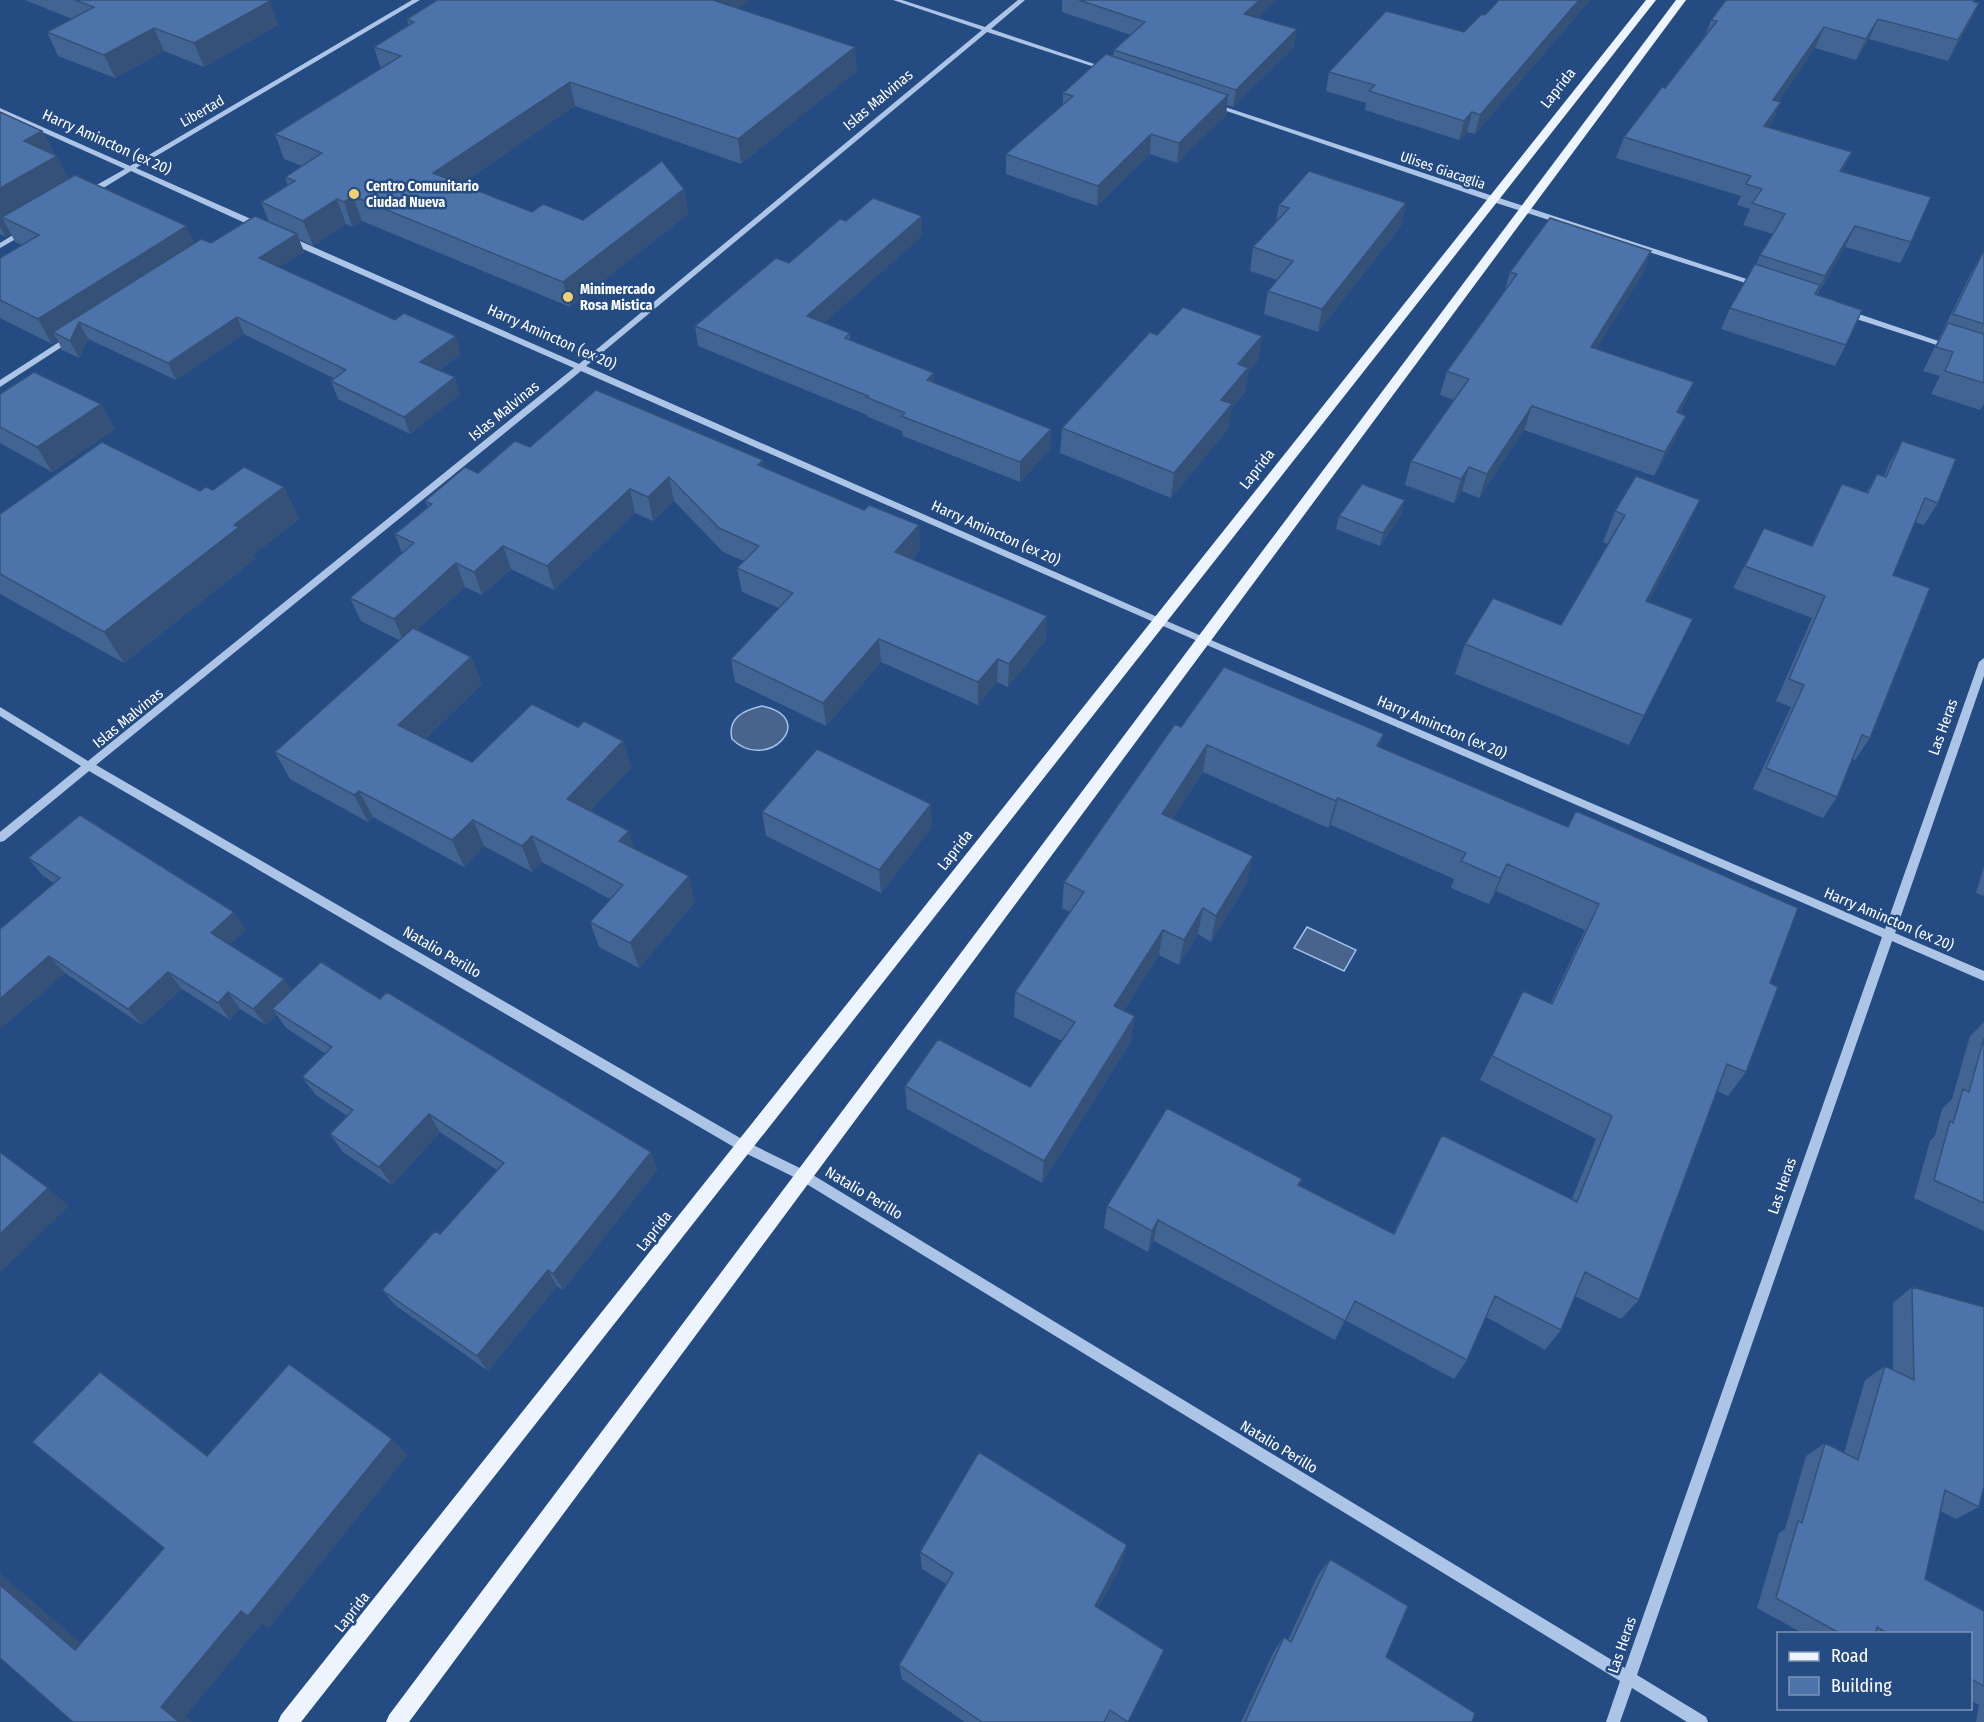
<svg xmlns="http://www.w3.org/2000/svg" width="1984" height="1722" font-family="'Fira Sans Condensed',sans-serif">
<style>
.water{fill:#48648c;stroke:#a0c0e8;stroke-width:1.5}
.lines{fill:none;stroke-linecap:round;stroke-linejoin:round}
.minor{fill:#acc5e7;fill-rule:evenodd}
.major{fill:#eef4fd;fill-rule:evenodd}
.wall{fill:#416493}
.shaded-wall{fill:#355178}
.building{fill:#4c74ab;stroke:#355178;stroke-width:1.5}
.poi-dot{fill:#f2d06f;stroke:#244b82;stroke-width:2}
.labels{text-anchor:middle;stroke-width:5;stroke-linejoin:round;paint-order:stroke}
.far-street-label{font-size:14px;fill:#fff;stroke:#244b82}
.far-poi-label{font-size:14px;font-weight:bold;fill:#fff;stroke:#244b82;text-anchor:start}
.street-label{font-size:15px;fill:#fff;stroke:#244b82}
</style>
<rect width="100%" height="100%" fill="#244b82"/>
<path class="water" d="M762,706C820,718 767,774 732,739C727,718 744,710 762,706Z
M1307,927L1356,950L1344,971L1294,948Z"/>
<g class="lines">
<path class="minor" d="M412,0H420L136,168L262,224V228H256L131,171L92,195H86V191L125,169L0,113V108L2,109L130,166Z
M893,0H902L985,27L1018,0H1025L991,29L1109,69L1104,70L987,32L586,366L1162,619L1885,929L1979,662L1984,658V676L1895,933L1984,971V981L1892,941L1637,1675L1706,1717L1708,1722H1687L1632,1688L1620,1722H1606L1620,1681L800,1180L739,1150L89,771L4,841L0,842V832L81,766L0,716V707L88,761L574,368L287,242V238H293L579,364L982,30ZM581,371L1156,623L1882,937L1625,1668L808,1172L747,1142L96,765Z
M1212,104H1216L1496,197L1762,284L1758,286H1755L1490,201L1212,106Z
M21,230L28,232L0,248V243Z
M1844,311H1850L1953,346L1952,348H1946L1844,315Z
M67,337H73L74,339L0,387V380Z"/>
<path class="major" d="M1646,0H1656L301,1722H278L281,1715Z
M1676,0H1686L409,1722H386L389,1715Z"/>
</g>
<path class="wall" d="M25,0H267L278,25L204,67L164,51L115,78L58,56L47,32L72,19Z
M1062,0H1277L1257,18L1294,47L1233,107L1227,105L1226,115L1177,163L1150,154L1097,206L1006,174V154L1063,105V93L1113,57L1114,50L1131,35L1062,12Z
M1499,0H1590L1475,134L1467,132L1459,140L1365,110L1366,103L1326,91L1329,72L1464,32L1485,15Z
M1975,2L1979,3L1969,24L1948,61L1869,39L1856,60L1815,48L1778,102L1772,123L1769,127L1852,152L1842,172L1911,242L1900,263L1845,247L1817,295L1846,345L1835,366L1721,329L1730,308L1756,265L1760,255L1773,234L1743,225L1750,209L1737,205L1741,196L1616,158L1624,137L1665,88L1705,36L1711,20Z
M739,9L857,71L741,164L575,106L461,184L532,212L583,220L684,189L688,214L570,307L362,221L352,227L346,224L313,246L299,239L304,252L279,267L461,354L439,370L460,394L410,434L338,399L331,381L335,379L244,334L176,380L88,339L79,358L62,350L58,341L52,344L0,318V258L22,245L15,242L11,234L6,237L0,234V112L42,131L54,154L68,178L194,243H211L269,222L261,202L288,186L285,177L302,166L284,159L275,134L381,69L374,47L408,25L407,19Z
M1406,203L1401,226L1318,332L1264,314L1268,291L1277,280L1250,271L1253,247L1276,222L1279,205Z
M922,216V236L824,323L850,333V340L934,382L1051,429L1050,449L1020,482L903,436L902,431L868,417L867,415L698,346L695,326L789,263L846,221Z
M1984,250V404L1980,410L1931,394L1940,376L1923,371L1971,273Z
M1651,251L1642,275L1596,349L1694,382L1679,413L1675,440L1654,476L1524,430L1479,498L1462,491L1454,503L1405,485L1411,461L1454,400L1440,395L1447,371L1505,290L1510,272Z
M1262,336L1258,360L1248,373L1245,392L1231,409L1228,429L1171,498L1060,453L1062,428Z
M0,394L101,404L115,429L52,472L0,443Z
M1902,441L1938,503L1924,525L1915,522L1893,575L1870,738L1855,760L1853,759L1837,797L1823,818L1753,789L1791,707L1776,701L1812,618L1733,588L1764,528L1811,546L1842,484L1866,493L1877,474L1884,476L1889,464Z
M530,447L763,460L764,468L920,549L912,559L1046,640L1008,687L997,682L978,705L881,662L826,726L735,682L731,659L779,608L742,592L737,568L744,561L723,552L674,501L653,521L635,513L554,590L511,569L482,595L465,587L417,630L471,657L482,684L425,739L472,762L578,727L623,741L631,768L590,811L695,902L639,968L599,947L590,922L610,899L542,862L532,872L484,846L464,867L373,817L368,822L290,779L275,752L399,640L361,621L350,598L402,553L395,534L428,508L425,501L478,473Z
M284,487L299,519L253,555L255,559L124,663L0,594V514L200,491Z
M1615,511L1686,531L1648,602L1693,619L1629,745L1455,674L1465,644L1561,625L1608,544L1603,542Z
M1402,513L1380,546L1336,529L1339,516Z
M1181,727L1380,747L1770,983L1746,1072L1728,1096L1717,1091L1639,1300L1621,1319L1575,1296L1561,1330L1545,1350L1486,1317L1467,1360L1454,1379L1345,1320L1335,1340L1154,1241L1148,1252L1104,1228L1107,1206L1302,1179L1299,1185L1393,1234L1430,1158L1572,1199L1596,1139L1480,1080L1523,991L1550,1004L1585,930L1496,891L1489,904L1451,888L1454,879L1331,825L1328,828L1203,772L1172,819L1247,883L1211,942L1198,934L1179,965L1159,955L1124,1010L1132,1040L1042,1183L907,1109L905,1086L1030,1087L1062,1041L1014,1017L1015,992L1070,912L1062,908L1064,882Z
M762,812L932,827L881,893L766,836Z
M28,858L234,912L246,930L230,944L291,990L380,999L651,1152L657,1170L563,1290L557,1286L488,1371L395,1305L382,1290L440,1234L497,1170L440,1132L392,1185L343,1152L330,1134L347,1116L316,1095L302,1077L326,1054L286,1028L277,1015L266,1025L240,1009L230,1020L182,989L142,1025L65,973L0,1029V929L54,883L43,876Z
M1984,866V896L1976,893Z
M1984,1022V1231L1914,1198L1930,1141L1935,1136L1942,1109L1952,1099L1970,1036Z
M1912,1287L1979,1507L1956,1519L1940,1511L1925,1579L1984,1610V1722H1976L1979,1705L1971,1701V1634H1804L1757,1608L1779,1533L1785,1529L1806,1456L1825,1443L1844,1453L1865,1380L1885,1366L1893,1370V1303Z
M920,1552L1122,1563L1098,1608L1158,1664L1128,1722H965L902,1679L899,1665L946,1584L922,1569Z
M1330,1559L1386,1657L1472,1722H1241L1274,1651L1284,1637L1288,1640L1318,1575Z"/>
<path class="shaded-wall" d="M713,0H751L716,24Z
M1260,0H1277L1242,31L1244,14Z
M1579,0H1590L1475,134L1480,115Z
M270,1L278,25L204,67L194,43Z
M1979,3L1969,24L1948,61L1958,40Z
M1878,19L1869,39L1856,60L1866,39Z
M1824,27L1815,48L1765,121L1773,100Z
M154,28L164,51L115,78L104,55Z
M1297,29L1294,47L1233,107L1236,90Z
M855,47L857,71L741,164L738,139Z
M570,82L575,106L440,198L433,173Z
M1228,95L1226,115L1177,163L1179,143Z
M1781,102L1772,123L1755,147L1764,126Z
M1472,112L1467,132L1459,140L1464,121Z
M42,131L55,157L57,156L77,195L2,217L11,234L6,237L0,227V188L24,141Z
M1151,134L1150,154L1097,206L1098,186Z
M1852,152L1842,173L1840,171Z
M684,189L688,214L570,307L563,282Z
M353,196L362,221L352,227L344,202Z
M337,199L346,224L313,246L303,221Z
M1406,203L1401,226L1318,332L1322,309Z
M922,216V236L809,337L807,316Z
M187,226L198,251L79,322L88,339L79,358L70,341L53,332L58,341L52,344L38,319Z
M1855,226L1845,247L1815,297L1825,276Z
M297,234L304,252L266,276L259,258Z
M1651,251L1642,275L1583,371L1591,347Z
M237,317L244,334L176,380L168,363Z
M456,336L461,354L426,379L420,362Z
M1262,336L1258,360L1248,373L1245,392L1231,409L1228,429L1171,498L1174,473L1221,400L1238,364Z
M934,373V393L927,380Z
M455,377L460,394L410,434L404,417Z
M1694,382L1684,406L1666,436L1677,412Z
M101,404L115,429L52,472L37,447Z
M1532,406L1524,430L1479,498L1487,474Z
M1686,416L1675,440L1654,476L1665,452Z
M1051,429L1050,449L1020,482V462Z
M763,460L767,484L758,465Z
M1469,467L1462,491L1454,503L1461,479Z
M669,477L674,501L653,521L648,497Z
M284,487L299,519L253,555L255,559L124,663L104,632L234,525Z
M630,489L635,513L554,590L547,566Z
M1405,500L1402,513L1380,546L1383,533Z
M1700,500L1686,531L1633,632L1646,601Z
M919,525L920,549L897,575L895,552Z
M503,546L511,569L482,595L474,572Z
M456,563L465,587L404,642L394,619Z
M1047,616L1046,640L1008,687L1009,664Z
M879,639L881,662L826,726L823,703Z
M471,657L482,684L411,752L398,725Z
M998,659L997,682L978,705V682Z
M1384,734L1375,762L1377,746Z
M623,741L631,768L577,825L567,799Z
M1207,745L1203,772L1158,841L1162,814Z
M359,791L373,817L368,822L354,795Z
M1338,798L1331,825L1328,828L1336,801Z
M931,804L932,827L881,893L879,870Z
M473,820L484,846L464,867L452,840Z
M629,831L637,857L619,841Z
M532,836L542,862L532,872L522,846Z
M1253,856L1247,883L1211,942L1216,916Z
M1507,864L1496,891L1489,904L1500,878Z
M689,876L695,902L639,968L630,943Z
M1203,908L1198,934L1179,965L1184,940Z
M234,912L246,930L224,950L211,933Z
M1163,930L1159,955L1111,1030L1114,1006Z
M49,956L65,973L0,1029V999Z
M168,972L182,989L142,1025L128,1009Z
M284,979L296,996L272,1009L277,1015L266,1025L253,1009Z
M228,992L240,1009L230,1020L218,1003Z
M1135,1016L1132,1040L1042,1183L1044,1161Z
M429,1114L440,1132L392,1185L379,1167Z
M651,1152L657,1170L563,1290L553,1274Z
M48,1188L69,1206L0,1273V1234Z
M1158,1220L1154,1241L1148,1252L1152,1231Z
M548,1270L557,1286L488,1371L477,1356Z
M100,1372L124,1389L228,1471L207,1456Z
M392,1439L408,1455L269,1628L262,1624L186,1716L192,1722H179L161,1707L241,1611Z
M1127,1545L1122,1563L1091,1622L1095,1606Z
M0,1573L102,1661L75,1650L0,1585Z
M1164,1650L1158,1664L1127,1722Z"/>
<path class="building" d="M75,0H267L270,1L194,43L154,28L104,55L47,32L94,7Z
M437,0H713L855,47L738,139L570,82L433,173L532,212L543,204L583,220L662,161L684,189L563,282L353,196L344,202L337,199L303,221L261,202L295,181L285,177L322,153L275,134L401,56L374,47L414,22L407,19Z
M1079,0H1260L1244,14L1297,29L1236,90L1114,50L1145,22Z
M1499,0H1579L1480,115L1472,112L1464,121L1369,91L1375,85L1329,72L1386,11L1464,32L1482,14L1485,15Z
M1726,0H1975L1974,2L1979,3L1958,40L1878,19L1866,39L1824,27L1773,100L1781,102L1764,126L1852,152L1840,171L1931,197L1911,242L1855,226L1825,276L1760,255L1785,214L1752,203L1762,189L1746,184L1751,176L1624,137L1662,87L1665,88L1717,21L1711,20Z
M1106,54L1228,95L1179,143L1151,134L1098,186L1006,154L1073,96L1063,93Z
M0,112L42,131L24,141L57,156L0,188Z
M1309,171L1406,203L1322,309L1268,291L1293,261L1253,247L1289,208L1279,205Z
M75,175L187,226L38,319L0,300V258L39,235L2,217Z
M873,198L922,216L807,316L850,333L845,338L934,373L927,380L1051,429L1020,462L901,416L905,413L866,397L868,396L695,326L776,258L789,263L840,219L846,221Z
M255,216L297,234L259,258L395,320L404,313L456,336L420,362L455,377L404,417L331,381L346,370L237,317L168,363L79,322L70,341L53,332L201,239L211,243Z
M1550,218L1651,251L1591,347L1694,382L1677,412L1686,416L1665,452L1532,406L1487,474L1469,467L1461,479L1411,461L1469,379L1447,371L1517,274L1510,272Z
M1984,250V324L1953,314Z
M1755,264L1820,285L1815,294L1862,310L1846,345L1730,308Z
M1183,307L1262,336L1238,364L1248,368L1221,400L1232,404L1174,473L1062,428L1150,332L1157,335Z
M1948,323L1984,334V383L1945,371L1953,352L1936,347Z
M34,372L101,404L37,447L0,427V394Z
M596,390L763,460L758,465L864,510L869,505L919,525L895,552L1047,616L1009,664L998,659L978,682L879,639L823,703L731,659L793,593L737,568L759,546L719,528L669,477L648,497L630,489L547,566L503,546L474,572L456,563L394,619L350,598L414,543L395,534L432,504L425,501L465,467L478,473L515,441L530,447Z
M1902,441L1956,459L1938,503L1925,498L1893,575L1930,588L1870,738L1862,735L1837,797L1766,768L1804,685L1789,679L1825,596L1745,566L1764,528L1812,546L1842,484L1868,493L1877,474L1886,477Z
M102,442L200,491L206,487L213,490L244,467L284,487L234,525L239,527L104,632L0,574V514Z
M1636,476L1700,500L1646,601L1693,619L1644,716L1465,644L1493,598L1561,625L1625,515L1615,511Z
M1362,484L1405,500L1383,533L1339,516Z
M413,628L471,657L398,725L472,762L532,704L578,727L584,721L623,741L567,799L629,831L619,841L689,876L630,943L590,922L623,885L532,836L522,846L473,820L452,840L359,791L354,795L275,752Z
M1224,667L1384,734L1377,746L1568,827L1576,811L1798,908L1770,983L1778,987L1746,1072L1727,1064L1639,1300L1585,1272L1561,1330L1495,1296L1467,1360L1355,1301L1345,1321L1158,1220L1152,1231L1107,1206L1167,1108L1302,1179L1298,1185L1394,1234L1442,1135L1577,1202L1612,1116L1492,1056L1523,991L1552,1004L1599,904L1507,864L1500,878L1461,861L1466,853L1338,798L1336,801L1207,745L1162,814L1253,856L1216,916L1203,908L1184,940L1163,930L1114,1006L1135,1016L1044,1161L905,1086L938,1039L1030,1087L1075,1022L1015,992L1084,892L1064,882L1175,724L1181,727Z
M817,749L931,804L879,870L762,812Z
M80,815L234,912L211,933L284,979L253,1009L228,992L218,1003L168,972L128,1009L49,956L0,999V929L60,878L28,858Z
M321,962L380,999L387,992L651,1152L553,1274L548,1270L477,1356L382,1290L435,1231L440,1234L504,1163L429,1114L379,1167L330,1134L353,1110L302,1077L332,1047L272,1009Z
M1984,1038V1203L1934,1180L1950,1121L1953,1123L1963,1089L1969,1092Z
M0,1152L48,1188L0,1234Z
M1912,1287L1984,1307V1486L1979,1507L1945,1490L1925,1579L1984,1611V1686L1971,1679V1634H1888L1877,1627L1875,1634H1841L1776,1598L1798,1521L1802,1523L1825,1443L1858,1460L1885,1366L1914,1380Z
M289,1364L392,1439L248,1616L241,1611L161,1707L179,1722H73L0,1658V1585L75,1650L164,1548L32,1442L100,1372L207,1456Z
M979,1452L1127,1545L1095,1606L1164,1650L1128,1722L1110,1710L1104,1722H982L899,1665L953,1573L920,1552Z
M1330,1559L1408,1606L1386,1657L1475,1713L1472,1722H1245L1284,1637L1291,1642Z"/>
<g class="poi-dot">
<circle cx="354" cy="194" r="6"/>
<circle cx="568" cy="297" r="6"/>
</g>
<g class="labels">
<g class="far-street-label">
<text transform="translate(202 111) rotate(-30)" y="5">Libertad</text>
<text transform="translate(1443 170) rotate(19)" y="5">Ulises Giacaglia</text>
</g>
<g class="far-poi-label">
<text x="366" y="191">Centro Comunitario<tspan x="366" dy="16">Ciudad Nueva</tspan></text>
<text x="580" y="294">Minimercado<tspan x="580" dy="16">Rosa Mistica</tspan></text>
</g>
<g class="street-label">
<text transform="translate(1558 88) rotate(-52)" y="5">Laprida</text>
<text transform="translate(878 100) rotate(-40)" y="5">Islas Malvinas</text>
<text transform="translate(107 142) rotate(24)" y="5">Harry Amincton (ex 20)</text>
<text transform="translate(552 337) rotate(24)" y="5">Harry Amincton (ex 20)</text>
<text transform="translate(504 411) rotate(-39)" y="5">Islas Malvinas</text>
<text transform="translate(1257 469) rotate(-52)" y="5">Laprida</text>
<text transform="translate(996 533) rotate(24)" y="5">Harry Amincton (ex 20)</text>
<text transform="translate(128 718) rotate(-39)" y="5">Islas Malvinas</text>
<text transform="translate(1442 727) rotate(23)" y="5">Harry Amincton (ex 20)</text>
<text transform="translate(1943 727) rotate(-70)" y="5">Las Heras</text>
<text transform="translate(955 850) rotate(-52)" y="5">Laprida</text>
<text transform="translate(1889 919) rotate(23)" y="5">Harry Amincton (ex 20)</text>
<text transform="translate(442 952) rotate(30)" y="5">Natalio Perillo</text>
<text transform="translate(1782 1186) rotate(-71)" y="5">Las Heras</text>
<text transform="translate(864 1193) rotate(31)" y="5">Natalio Perillo</text>
<text transform="translate(654 1231) rotate(-52)" y="5">Laprida</text>
<text transform="translate(1279 1447) rotate(31)" y="5">Natalio Perillo</text>
<text transform="translate(352 1612) rotate(-52)" y="5">Laprida</text>
<text transform="translate(1622 1645) rotate(-71)" y="5">Las Heras</text>
</g>
</g>
<rect x="1777" y="1632" width="195" height="78" fill="#244b82" stroke="#7c93b4" stroke-width="1.5"/>
<rect x="1789" y="1652" width="30" height="9" fill="#eef4fd" stroke="#7c93b4" stroke-width="1.5"/>
<text x="1831" y="1662" font-size="18" fill="#ffffff">Road</text>
<rect x="1789" y="1677" width="30" height="18" fill="#4c74ab" stroke="#7c93b4" stroke-width="1.5"/>
<text x="1831" y="1692" font-size="18" fill="#ffffff">Building</text>
</svg>
